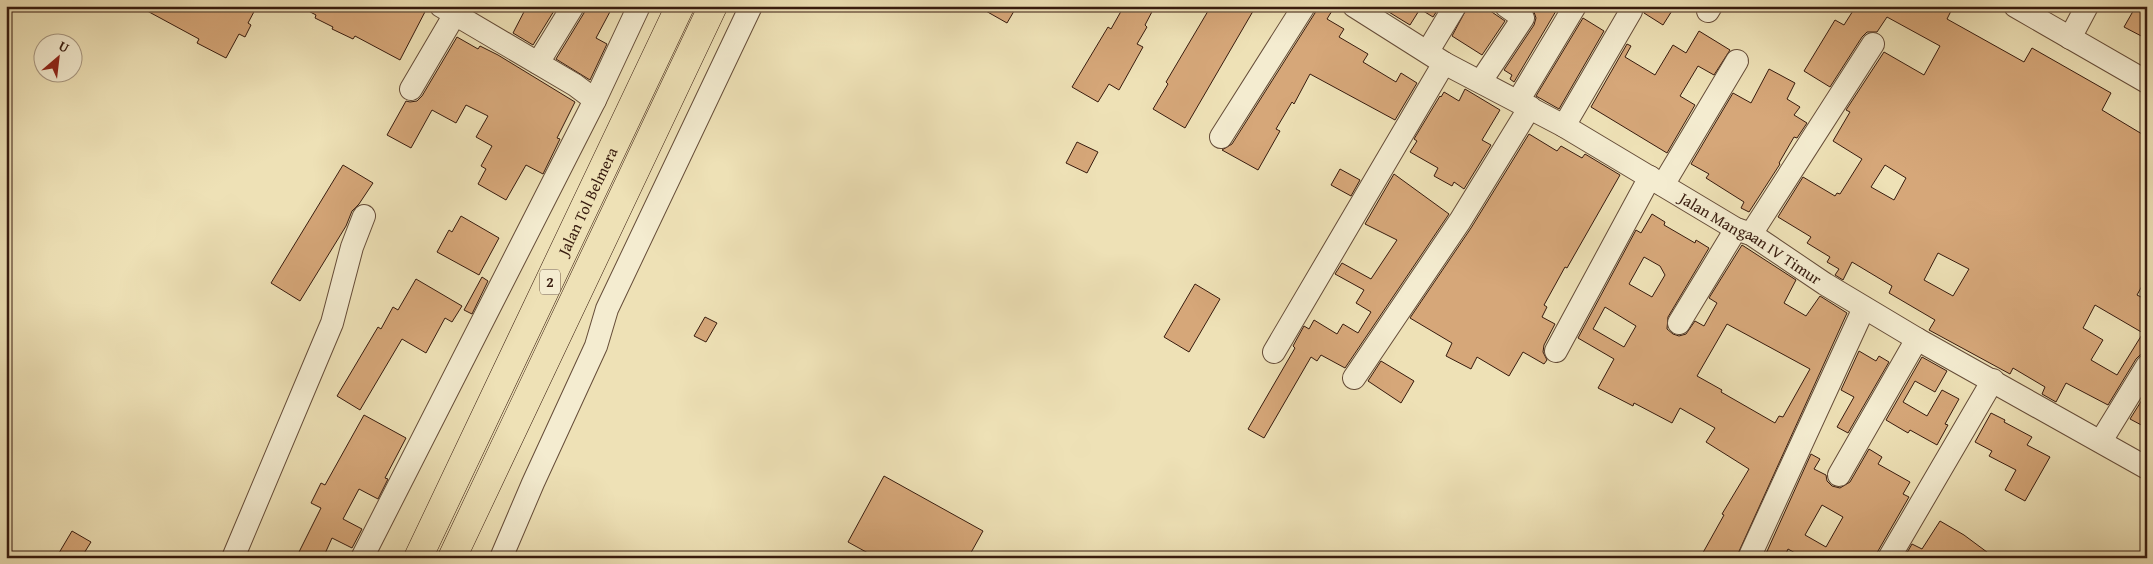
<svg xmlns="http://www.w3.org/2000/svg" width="2153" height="564" font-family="'Gentium Book Plus',serif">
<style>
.building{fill:#d6a779;stroke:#371b0e;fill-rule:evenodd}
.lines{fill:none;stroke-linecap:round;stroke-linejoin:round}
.minor-casing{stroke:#654c38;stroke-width:24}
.highway-casing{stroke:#371b0e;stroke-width:29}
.minor{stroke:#f4ecd0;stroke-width:22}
.highway{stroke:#eee1b6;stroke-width:28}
.labels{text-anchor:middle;stroke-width:4.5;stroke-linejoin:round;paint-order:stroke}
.shield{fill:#f4ecd0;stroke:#705a48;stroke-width:1}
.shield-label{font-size:15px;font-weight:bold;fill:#371b0e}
.street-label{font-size:16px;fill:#371b0e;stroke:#f4ecd0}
</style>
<rect width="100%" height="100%" fill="#eee1b6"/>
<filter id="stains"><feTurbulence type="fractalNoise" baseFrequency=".004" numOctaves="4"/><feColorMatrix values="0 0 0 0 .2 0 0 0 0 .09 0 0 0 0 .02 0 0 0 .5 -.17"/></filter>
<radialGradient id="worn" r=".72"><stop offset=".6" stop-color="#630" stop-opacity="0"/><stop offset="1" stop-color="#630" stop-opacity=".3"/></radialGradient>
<path class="building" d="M138,6H257L248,23L251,25L245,37L239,34L226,58L197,43L199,39Z
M299,6H428L400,60L355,36L353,39L332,29L333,27L315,18L316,15Z
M527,6H557L533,45L513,33Z
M586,6H613L596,38L607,44L590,80L556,59L584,13Z
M977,6H1017L1007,23Z
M1124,6H1155L1145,25L1147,27L1137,44L1143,47L1119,90L1109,84L1098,102L1072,87L1108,27L1111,29Z
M1211,6H1256L1185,128L1153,109L1168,84L1166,82Z
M1317,6H1335L1327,19L1344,29L1339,37L1368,54L1363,62L1396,82L1401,73L1417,83L1395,120L1310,74L1294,104L1292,102L1276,129L1280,131L1258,170L1222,150L1232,144L1315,13Z
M1379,6H1440L1433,17L1420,9L1410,25Z
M1468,6H1483L1505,21L1482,55L1452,36Z
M1532,6H1548L1556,11L1514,82L1510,79L1512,75L1504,70L1534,25L1536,18Z
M1643,6H1675L1663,25L1644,13Z
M1856,6H1942L1951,11L1947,19L2024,62L2032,48L2111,93L2102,110L2147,137V277L2137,295L2147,300V353L2140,355L2136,359L2108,405L2066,383L2056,402L2042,394L2045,387L2013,368L2010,374L1929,330L1935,320L1889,293L1892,286L1852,262L1843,280L1835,275L1839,269L1827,262L1830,257L1807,243L1811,237L1778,217L1803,177L1835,196L1837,193L1840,194L1862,159L1833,141L1850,112L1846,110L1884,52L1924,75L1940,46L1887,17L1877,32H1867L1862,37L1830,87L1804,71L1835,20L1844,25ZM1885,165L1906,178L1894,200L1871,187ZM1938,253L1969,269L1953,296L1924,280ZM2095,305L2143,333L2117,375L2091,360L2103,340L2083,328Z
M2136,6H2147V39L2124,27Z
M1583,18L1604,31L1559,109L1536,96Z
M1699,31L1730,50L1714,75L1698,66L1680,96L1695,105L1667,153L1591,107L1627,44L1631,46L1625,57L1655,75L1673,45L1686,53Z
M457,37L478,49L480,46L498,55L575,102L557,138L560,139L543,174L526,165L506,200L478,184L486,169L481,166L492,146L476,137L488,116L466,105L456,123L432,110L411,148L387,135L406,101L410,102L417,101L422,96Z
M1769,69L1795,83L1787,99L1800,107L1794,115L1807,123L1797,138L1794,137L1779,163L1780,164L1749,212L1741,208L1744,202L1706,178L1709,174L1691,164L1733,93L1751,103Z
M1465,89L1500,110L1482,140L1491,145L1464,189L1454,182L1452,186L1434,176L1438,168L1410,152L1417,141L1414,139L1440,96L1441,97L1444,92L1459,101Z
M1529,134L1557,151L1561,146L1582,158L1585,154L1620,175L1567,268L1565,267L1544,305L1547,307L1542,317L1555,324L1544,345L1543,352L1547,360L1544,364L1523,352L1509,376L1477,357L1471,369L1446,356L1452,343L1410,318L1471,228Z
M1077,142L1098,152L1087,173L1066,163Z
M343,165L373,183L359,204L352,211L346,226L300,301L271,283Z
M1340,169L1360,180L1351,196L1331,185Z
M1394,174L1449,214L1345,368L1321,355L1317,361L1311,357L1264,438L1248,429L1295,348L1293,346L1304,326L1309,329L1314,320L1337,334L1343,324L1358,333L1371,312L1356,303L1364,290L1335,274L1342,263L1371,279L1397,240L1365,224Z
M1652,214L1665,222L1664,225L1695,243L1696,240L1709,248L1668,317L1667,329L1673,334L1679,336L1686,334L1695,321L1704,326L1717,303L1709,298L1742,245L1796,280L1784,303L1806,316L1820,296L1847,313L1736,558H1700L1724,515L1722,514L1749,469L1706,442L1715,428L1680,408L1672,423L1634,403L1633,406L1598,388L1614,359L1578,338L1636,230L1641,233ZM1644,257L1660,266L1665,275L1652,297L1629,284ZM1605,307L1636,326L1624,347L1593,329ZM1727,324L1810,369L1783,417L1779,416L1775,423L1721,392L1722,390L1697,376Z
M461,216L499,238L479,275L437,252L449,230L452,232Z
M482,277L488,281L472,314L464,310Z
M416,279L462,306L452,322L445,318L426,353L402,339L360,410L337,396L378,327L381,329L393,307L398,310Z
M1195,284L1220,299L1189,352L1164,337Z
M705,317L717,323L706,342L694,336Z
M1859,351L1876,361L1879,356L1889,362L1848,433L1837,427L1854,397L1841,390Z
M1922,357L1947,371L1935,392L1915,381L1903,402L1927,416L1942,390L1959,399L1945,424L1948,425L1937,445L1910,430L1908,433L1886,420Z
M1381,361L1414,381L1401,403L1368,381Z
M2147,392V428L2130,419Z
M1991,413L2005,420L2004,422L2032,437L2027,445L2050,457L2025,501L2005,490L2016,470L1989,456L1992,451L1975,442Z
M364,415L406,438L385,478L388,479L378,499L359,489L343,519L362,529L352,548L332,538L323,558H296L321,508L311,503L321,483L325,485Z
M1869,449L1882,457L1878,464L1910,482L1903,494L1909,497L1878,551L1876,558H1804L1788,549L1784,558H1764L1811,454L1820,459L1814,469L1826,475L1827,481L1832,486L1840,488L1850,482ZM1822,505L1843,517L1826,547L1805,535Z
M884,476L983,531L968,558H877L848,542Z
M1940,521L1964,535L1995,558H1904L1912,544L1922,549Z
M72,531L91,542L81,558H56Z"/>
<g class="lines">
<defs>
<g id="minor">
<path id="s1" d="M1354,6L1444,63L1564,126L1736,229L1751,234L1825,284L1917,339L2147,468"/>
<path d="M2015,6L2147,82"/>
<path d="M1708,11L1711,6"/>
<path d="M2070,38L2087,6"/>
<path d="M1428,51L1455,6"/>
<path d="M538,63L573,6"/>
<path d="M1481,81L1523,18L1506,6"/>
<path d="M411,89L455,14"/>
<path d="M595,100L639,6"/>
<path d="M1518,101L1575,6"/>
<path d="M1564,126L1631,11"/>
<path d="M1221,137L1304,6"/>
<path d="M1663,185L1737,61"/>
<path d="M1751,234L1873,44"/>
<path d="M1679,323L1736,229"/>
<path d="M1556,351L1650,177"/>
<path d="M1274,352L1444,63"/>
<path d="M1354,378L1460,221L1530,107"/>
<path d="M2101,441L2147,366"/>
<path d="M1839,475L1917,339"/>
<path d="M233,558L332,323L352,247L364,216"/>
<path d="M362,558L595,100L575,85L441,6"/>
<path d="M501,558L533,483L596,346L607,309L751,6"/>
<path d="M1749,558L1864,308"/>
<path d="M1889,558L1993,380"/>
</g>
<g id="highway">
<path id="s2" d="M418,558L680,6"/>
<path d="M452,558L713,6"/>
</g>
</defs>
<use href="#minor" class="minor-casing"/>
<use href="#highway" class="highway-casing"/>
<use href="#minor" class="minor"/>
<use href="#highway" class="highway"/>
</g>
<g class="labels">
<rect class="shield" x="540" y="269.5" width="20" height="25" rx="4"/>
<g class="shield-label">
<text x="550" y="287">2</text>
</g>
<g class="street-label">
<text dy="6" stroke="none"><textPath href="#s2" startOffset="395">Jalan Tol Belmera</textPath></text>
<text dy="6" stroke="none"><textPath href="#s1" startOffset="460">Jalan Mangaan IV Timur</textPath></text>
</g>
</g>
<rect width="2153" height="564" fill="none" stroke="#eee1b6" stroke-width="25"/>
<rect x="8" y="8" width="2138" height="549" fill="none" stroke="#371b0e" stroke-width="2.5"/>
<rect x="12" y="12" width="2128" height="539" fill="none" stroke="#371b0e"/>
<g transform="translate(58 58) rotate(28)"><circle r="24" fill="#f4ecd0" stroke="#a89882"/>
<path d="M0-4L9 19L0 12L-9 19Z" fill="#8f2418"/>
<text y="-8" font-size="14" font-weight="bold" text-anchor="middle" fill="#371b0e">U</text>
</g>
<rect width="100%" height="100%" filter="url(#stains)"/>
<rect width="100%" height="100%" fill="url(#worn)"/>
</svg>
